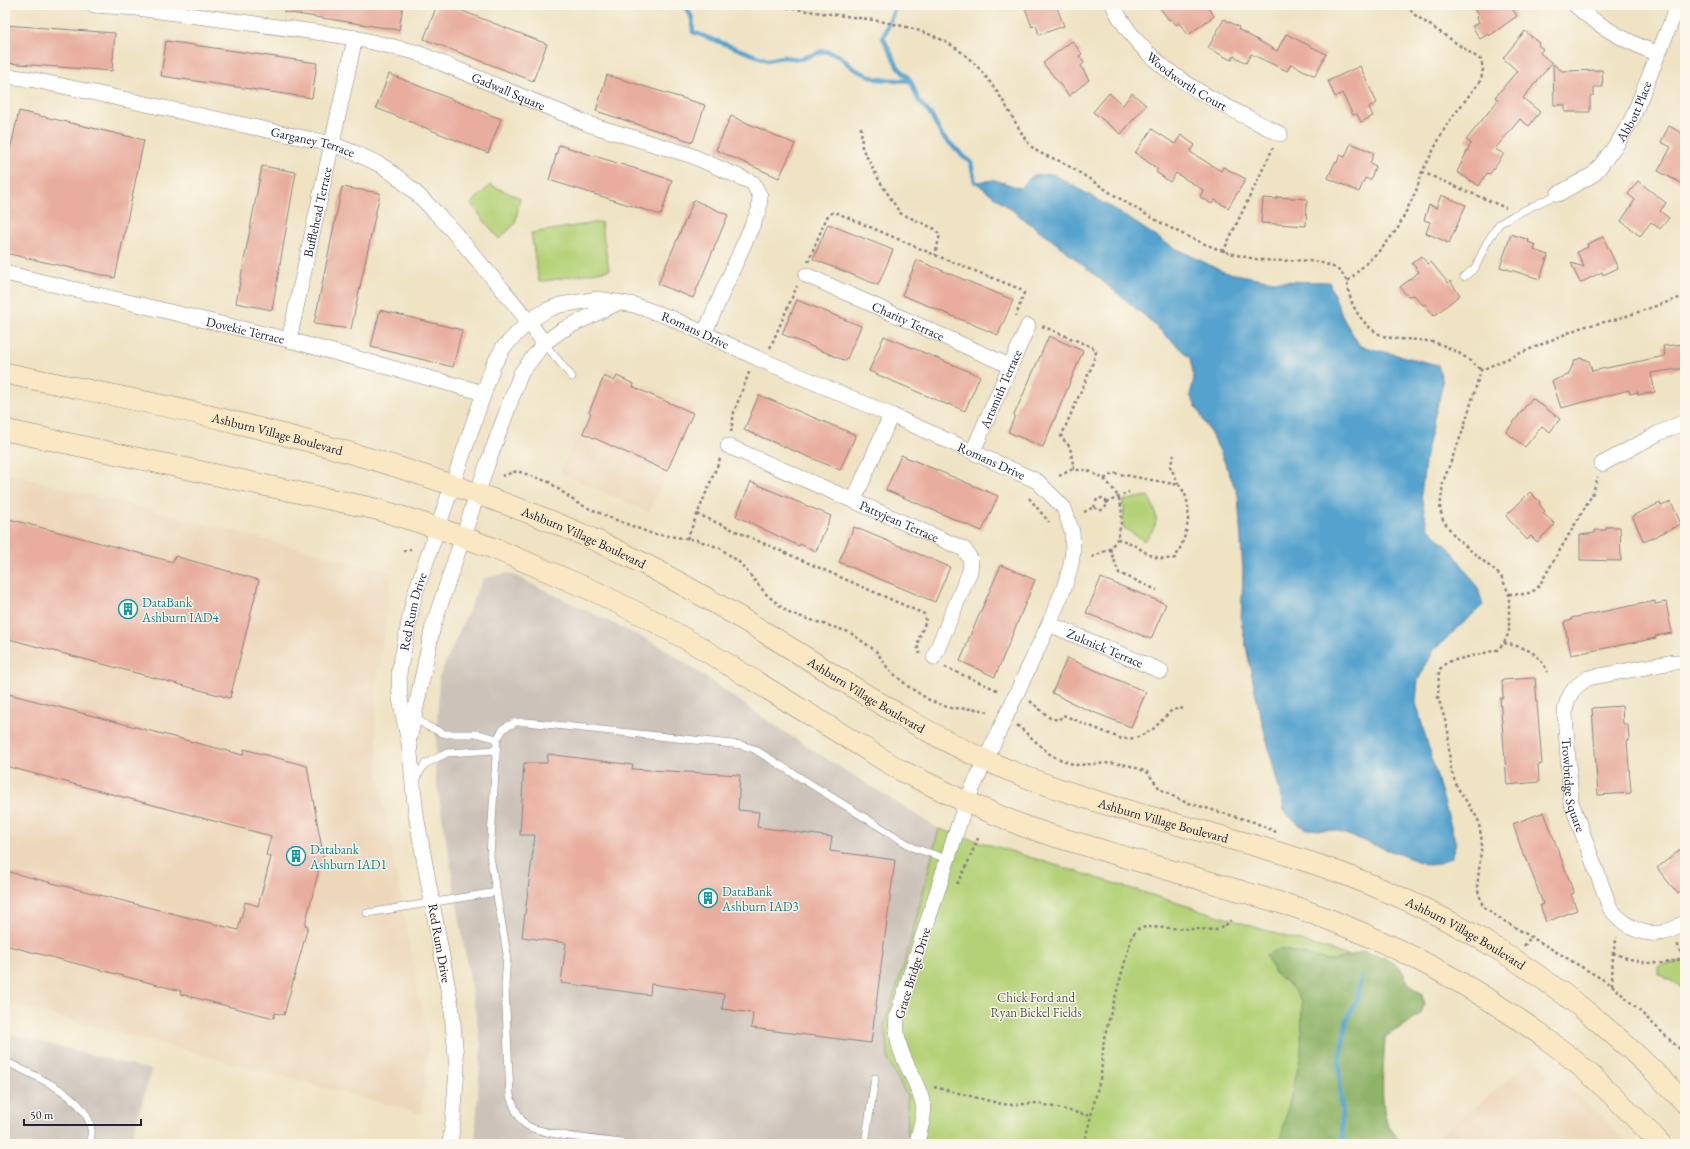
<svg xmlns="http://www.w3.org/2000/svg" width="1690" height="1149" font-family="'EB Garamond',serif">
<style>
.built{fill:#edd7bb}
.industrial{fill:#ccc2b9}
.green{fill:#b4d177;stroke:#6b7a59}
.forest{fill:#8fb368;stroke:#586a52}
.water{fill:#55a2ce;stroke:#3c6284}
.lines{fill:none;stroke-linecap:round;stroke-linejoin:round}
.stream{stroke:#55a2ce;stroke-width:4.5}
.building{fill:#e8ad9e}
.lane-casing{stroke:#888280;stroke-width:8}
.street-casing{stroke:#888280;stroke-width:16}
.secondary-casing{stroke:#888280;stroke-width:22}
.path{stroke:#888280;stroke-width:2.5;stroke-dasharray:3 3;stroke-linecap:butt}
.lane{stroke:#fff;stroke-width:7}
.street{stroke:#fff;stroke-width:15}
.secondary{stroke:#fae7c3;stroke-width:21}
.labels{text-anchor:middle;stroke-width:3;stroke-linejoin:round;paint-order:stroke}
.street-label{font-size:13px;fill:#22223b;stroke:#fbf7ec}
.culture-label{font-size:13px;fill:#0d838f;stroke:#fbf7ec;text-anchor:start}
.park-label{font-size:13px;fill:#4e574d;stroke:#fbf7ec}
</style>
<rect width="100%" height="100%" fill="#fbf7ec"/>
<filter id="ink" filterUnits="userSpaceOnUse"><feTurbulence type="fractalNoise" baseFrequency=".025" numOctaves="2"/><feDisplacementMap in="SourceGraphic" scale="8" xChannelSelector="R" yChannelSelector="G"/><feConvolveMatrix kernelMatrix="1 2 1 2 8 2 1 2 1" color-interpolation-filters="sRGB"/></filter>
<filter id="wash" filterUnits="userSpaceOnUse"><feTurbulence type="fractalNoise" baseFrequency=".012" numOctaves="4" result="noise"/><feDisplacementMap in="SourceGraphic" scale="16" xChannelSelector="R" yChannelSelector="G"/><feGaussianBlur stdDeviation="0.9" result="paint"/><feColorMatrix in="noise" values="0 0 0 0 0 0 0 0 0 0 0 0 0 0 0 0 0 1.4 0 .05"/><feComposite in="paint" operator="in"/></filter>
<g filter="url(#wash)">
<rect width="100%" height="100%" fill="#efe3c4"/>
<path class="built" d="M607,368L695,407L649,512L560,473Z
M5,473L392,572L375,700L378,776L428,1043L422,1114L5,1002Z
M1534,1058L1605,1120L1628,1144H1440L1441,1135Z"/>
<path class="industrial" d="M509,573L662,647L781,730L939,829L907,955L884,1026L889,1062L907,1096L908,1136L907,1144H475L481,1045L435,774L439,677L483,578Z
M5,1033L151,1070L131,1144H5Z"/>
<path class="green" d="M490,185L520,198L515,224L499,239L471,204Z
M601,222L609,270L539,282L531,233Z
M1148,496C1159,516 1160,524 1144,541L1123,527L1124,509L1122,501Z
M939,829L1355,958L1301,1144H940L908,1136L907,1096L889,1062L884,1026L907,955Z
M1685,960V989L1659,974V967Z"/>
<path class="forest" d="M1280,949L1332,961L1364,951L1384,958L1400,967L1409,984L1422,994L1424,1006L1420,1015L1385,1037C1384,1060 1379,1102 1387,1123C1391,1132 1398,1134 1399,1144H1279L1301,1055L1302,1002L1291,986L1274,973L1266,955Z"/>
<path class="water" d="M1053,174L1122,214L1169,245L1224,272L1273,281L1329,282L1344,320L1360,346L1438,365L1443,383L1427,447L1421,495L1427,526L1452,551L1478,588L1483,605L1434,650L1418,680L1416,703L1456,844L1451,857L1439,864L1428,865L1337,831L1305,829L1285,813L1258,706L1241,621L1243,571L1238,495L1220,451L1190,395L1194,378L1190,358L1145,316L1057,244L975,182L995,180L1020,188L1033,175Z"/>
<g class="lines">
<path class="stream" d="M685,5L692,18L693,32L767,60L783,57L800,59L824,51L838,55L854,69L877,79L911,81
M896,5L883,38L898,67L911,81L918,100L931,115L942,136L971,163L975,182
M1343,1144L1339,1061L1347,1019L1357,999L1361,977"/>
</g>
<g id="blocks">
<path class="building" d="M284,5H403L399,30L284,12Z
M437,5H447L547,44L533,81L424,39Z
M1024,5H1056L1064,26L1039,35L1036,25L1032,27Z
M1158,5H1207L1214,16L1188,35L1179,23L1176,25L1171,19L1169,20Z
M1471,5H1510L1517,16L1489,36L1488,34L1480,39L1472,26L1479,23L1476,17L1478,15Z
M1224,19L1239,27L1238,29L1277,51L1286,34L1326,54L1315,76L1291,64L1287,71L1251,54L1246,63L1234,56L1231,60L1208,48Z
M5,25L115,33L112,71L5,63Z
M1525,31L1539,43L1538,45L1543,49L1540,53L1552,63L1523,98L1540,112L1529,126L1520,119L1495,149L1504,154L1490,174L1487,173L1479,186L1457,172L1471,143L1466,140L1498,100L1495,97L1517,71L1503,58Z
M166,41L317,63L312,98L161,76Z
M1072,41L1082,54L1079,56L1084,63L1081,66L1089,80L1069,96L1043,63Z
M1553,64L1562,71L1602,70L1603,87H1594V95L1590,96V112H1565V105H1554Z
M1360,66L1377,103L1369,107L1373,116L1361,122L1357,114L1353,115L1342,93L1335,97L1328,81Z
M389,74L501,119L488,153L376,108Z
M607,75L705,105L693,142L596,111Z
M1109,93L1123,105L1132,93L1146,105L1121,134L1093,112Z
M19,111L144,140L115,278L5,253V172Z
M731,116L795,144L779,178L716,150Z
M1669,126L1685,135V185L1658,171L1671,147L1661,142Z
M1152,129L1175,144L1181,135L1195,145L1190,152L1221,171L1223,167L1246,179L1228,208L1215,200L1212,204L1200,197L1203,190L1176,173L1170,182L1156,172L1158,169L1135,153Z
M1351,143L1374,153L1370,163L1376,166L1370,180L1365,178L1359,192L1328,178L1335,162L1337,163L1340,155L1345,157Z
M559,145L672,180L661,215L549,180Z
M262,166L296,172L272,310L236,303Z
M1638,181L1666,203L1660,211L1669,218L1660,229L1651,222L1640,236L1621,221L1635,200L1628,194Z
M342,187L380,193L351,329L314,324Z
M1441,195L1466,205L1449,243L1426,233L1430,222L1424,220L1429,205L1436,208Z
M1277,197L1307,199L1306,226L1261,223L1263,198L1277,199Z
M694,200L728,215L693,298L658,284Z
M828,224L893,250L878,285L813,259Z
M1511,234L1529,240L1528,242L1536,245L1534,250L1548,255L1540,279L1500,267Z
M1603,237L1618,268L1603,275L1602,272L1580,283L1571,263L1584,267L1577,252L1588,247L1587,244Z
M1421,256L1428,264L1431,262L1448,283L1450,281L1460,295L1434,316L1425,304L1423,305L1414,295L1407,296L1400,287L1419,272L1412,263Z
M917,260L1013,300L998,335L902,295Z
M797,300L861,326L846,361L782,334Z
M380,310L462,330L453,367L371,347Z
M884,336L980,376L965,411L949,404L948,405L869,371Z
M1049,336L1083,351L1043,447L1008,432L1015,416L1014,415Z
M1685,344V368L1651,373L1655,392L1638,395V392L1630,394L1629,390L1561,408L1552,381L1568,375L1575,360L1582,358L1589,361L1592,371L1665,356L1663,346Z
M604,376L614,381L617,376L634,384L633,387L693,413L667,471L583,433L591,413L589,412Z
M759,395L856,435L840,470L744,430Z
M1532,398L1560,419L1550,432L1542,426L1525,447L1506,432Z
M901,455L998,496L982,531L886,490Z
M751,482L831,516L816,551L800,544L799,546L736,516Z
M1530,492L1540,502L1539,504L1545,511L1543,513L1555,524L1537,542L1531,536L1527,540L1506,516Z
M1671,502L1681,524L1644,542L1632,516L1660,503L1661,506Z
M5,518L173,562L175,556L259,580L230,698L5,638Z
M854,527L950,567L935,602L839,562Z
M1606,527H1620L1621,561L1580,560V535L1595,533V530H1606Z
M1001,565L1035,580L995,677L960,661L967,645H966Z
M1101,578L1166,604L1151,639L1086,613Z
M1655,601V604L1666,602L1672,633L1655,636L1656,638L1571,655L1564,622L1572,620L1571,618Z
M1067,658L1146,692L1131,727L1083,708L1052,693Z
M1535,678L1542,764L1538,765L1539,782L1507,785L1500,698H1503L1502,680Z
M5,693L243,755L244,749L307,766L324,860L322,870L319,869L305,925L308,926L284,1015L275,1013L274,1018L180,994L181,991L5,945V871L238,930L245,902L258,906L271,857L266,855L271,836L5,766Z
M1622,706L1623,724H1628L1629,741H1627L1631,793L1598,795L1592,708Z
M548,754L633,765L632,769L740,775L738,810L759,812L757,827L832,837L830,851L895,860L871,1043L751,1028L753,1013L722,1009L724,994L651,984L650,995L561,983L566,943L522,937L535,835H520L524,763H547Z
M1544,812L1574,893L1571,894L1577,910L1546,922L1540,905L1543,904L1526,857H1524L1513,824Z
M1685,846V888L1678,894L1657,868Z"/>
</g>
</g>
<g filter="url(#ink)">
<use href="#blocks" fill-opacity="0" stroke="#888280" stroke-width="1"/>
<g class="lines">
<defs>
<path id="lane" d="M1464,277L1475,268L1487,242L1499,224L1514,215L1558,194
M544,343L572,377
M414,717L427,726L445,734H479L497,739
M415,780L425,764L447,753L496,750
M367,913L497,892
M5,1061C33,1076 86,1094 91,1129C92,1133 90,1139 90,1144
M629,1144C609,1141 537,1135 525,1124C517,1116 514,1106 510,1096L505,987L507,954L490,856L497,739L504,728L516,722H527L741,745L754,749L914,848L948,859
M865,1144L875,1078"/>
<g id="street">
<path id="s1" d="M94,5L137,8L323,33L355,38L415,52L591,125L690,155L753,183L760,196L759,210L704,334"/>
<path id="s2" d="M1113,5C1146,73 1217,101 1280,134"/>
<path d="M1575,5C1600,28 1627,42 1658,54"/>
<path id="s3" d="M5,76L30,79L332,144C350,151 370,158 387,169C424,196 456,234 485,269C506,293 526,317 544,343"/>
<path id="s4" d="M1558,194L1594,174L1617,144L1632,119L1678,5"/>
<path id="s5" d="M5,273L289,340L484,393"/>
<path id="s6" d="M806,275L1010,366"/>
<path id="s7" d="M289,340L355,38"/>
<path id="s8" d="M728,446L964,549L971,560L970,571L934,657"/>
<path id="s9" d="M973,451L1028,326"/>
<path d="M1602,464L1659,433L1685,422"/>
<path d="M854,500L891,415"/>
<path id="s10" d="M1049,624L1161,671"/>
<path id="s11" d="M1685,662H1673L1588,678C1573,687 1566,697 1565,714L1571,802L1610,908C1629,933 1658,943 1685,922"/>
<path d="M410,736L433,626L487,465L521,373L544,343L562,330L617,303"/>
<path id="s12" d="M450,1144L453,1121L457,1069L452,1011L416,815L409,743L400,699L399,673L414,597L493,366L503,348L529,321L547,310L560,305L598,299L634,305L671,318L757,358L891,415L1037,481L1064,508L1072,532L1073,550L1071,565L1064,588L1049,624L966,802L897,1016C893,1054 915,1071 923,1104C926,1112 918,1135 917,1144"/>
</g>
<g id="secondary">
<path id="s13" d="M5,373C84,390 164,404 242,424C323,444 404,467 483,496C527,511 570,528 612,548C663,572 711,600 759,629C834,674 905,723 985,760C1080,803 1187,825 1287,855C1443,902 1573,984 1685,1103"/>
<path d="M5,430L376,509L438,528L498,550L596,592L650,619L698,646L900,770L966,802L1026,827L1057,837L1298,908C1389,940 1471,983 1549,1041C1590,1071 1626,1108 1661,1144"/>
</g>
</defs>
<use href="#lane" class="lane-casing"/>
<use href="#street" class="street-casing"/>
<use href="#secondary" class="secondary-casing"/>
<path class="path" d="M775,5C828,17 891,16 940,39C974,55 995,86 1013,118C1019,128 1025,141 1034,149C1043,156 1055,158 1065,164C1084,175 1103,188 1122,200C1163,225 1208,251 1256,259C1281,264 1312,255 1335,268C1349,276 1347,287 1351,300C1356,314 1367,328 1381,335C1394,341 1412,338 1427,341C1447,344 1466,356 1481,370
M861,127L862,148L879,180L900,213L935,229L940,235L935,255
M1422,172L1506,208
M1223,252L1273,148
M808,262L826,219L829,214L835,212L935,255L1020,289L1024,293L1016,316
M1348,281L1383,247L1398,228L1416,191L1422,172L1447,124L1481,80L1483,69L1481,60L1415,15L1406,5
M1685,296L1618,319L1582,327L1481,370L1462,433L1443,482L1440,509L1443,520L1456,538L1501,576L1509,594V632L1504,643L1497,650L1447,662L1439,670L1438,697L1448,730L1450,766L1453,776L1457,787L1478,819L1480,830L1482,842L1477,888L1483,906L1496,916L1612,985L1685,1054
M1042,326L1092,347L1096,352L1091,368L1061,437L1070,447L1074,470H1087L1104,479L1114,473L1179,485L1170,466L1174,455
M770,348L797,286
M731,432L734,412L750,370
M502,476L517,471L549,482L577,503L611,518L653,534L697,540L720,548L739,562L767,595L789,613L849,632L876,651L889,670L909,687L931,701L950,708L978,709L991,713
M1059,476L1071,470L1074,465
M1104,479C1124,498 1125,513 1117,539C1141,543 1148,563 1175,558C1187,538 1196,504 1179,485
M1029,498L1049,522
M1106,503L1129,492
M1084,512L1094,507L1098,510H1103L1107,505L1106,501L1102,498L1097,499L1094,507
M697,514L924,614L926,621C922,631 914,644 920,654
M687,539L720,459
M1110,549L1119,573L1157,590
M403,551L411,549
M1092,557L1110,549L1117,539
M1509,594C1522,594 1530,596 1539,586L1592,495L1598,477
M1504,643C1527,648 1537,651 1548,672
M945,667L999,691
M1030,701L1050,718L1059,720L1063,715L1122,739L1136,738L1152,730L1172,710L1184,708
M1017,725L1052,756L1075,765L1111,763L1128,765L1147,772L1160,789L1182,801L1254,822L1276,832
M957,884L966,867L978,838
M1524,946L1531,937
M1613,953C1636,962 1659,968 1683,958L1677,943
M1612,985L1613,953L1617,937
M934,1087L1002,1104L1014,1105L1037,1103L1091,1116
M1084,1144L1101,1075L1104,1038L1132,936L1138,929L1146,927L1216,930L1225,926L1231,920"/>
<use href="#lane" class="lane"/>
<use href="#street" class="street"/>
<use href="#secondary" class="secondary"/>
</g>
</g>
<defs>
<symbol id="building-ring" viewBox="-11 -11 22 22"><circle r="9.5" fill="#fbf7ec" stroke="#0f9aa8" stroke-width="1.5"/><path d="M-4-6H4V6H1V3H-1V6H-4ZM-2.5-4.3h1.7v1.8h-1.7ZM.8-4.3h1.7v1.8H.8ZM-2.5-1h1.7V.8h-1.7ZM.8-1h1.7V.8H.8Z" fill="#0f9aa8"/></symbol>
</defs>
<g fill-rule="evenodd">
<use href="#building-ring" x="117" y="598" width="22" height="22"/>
<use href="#building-ring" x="285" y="845" width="22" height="22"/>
<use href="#building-ring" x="697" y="887" width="22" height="22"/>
</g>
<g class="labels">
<g class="street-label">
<text dy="5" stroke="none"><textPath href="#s2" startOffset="108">Woodworth Court</textPath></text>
<text dy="5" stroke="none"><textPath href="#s1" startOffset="426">Gadwall Square</textPath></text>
<text dy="5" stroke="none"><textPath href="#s4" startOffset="116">Abbott Place</textPath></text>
<text dy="5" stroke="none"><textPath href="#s3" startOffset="315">Garganey Terrace</textPath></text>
<text dy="5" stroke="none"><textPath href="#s7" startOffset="131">Bufflehead Terrace</textPath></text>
<text dy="5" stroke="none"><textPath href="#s6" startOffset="112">Charity Terrace</textPath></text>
<text dy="5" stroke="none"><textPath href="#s5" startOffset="247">Dovekie Terrace</textPath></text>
<text dy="5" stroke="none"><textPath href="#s12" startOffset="1032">Romans Drive</textPath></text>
<text dy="5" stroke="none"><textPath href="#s9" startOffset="68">Artsmith Terrace</textPath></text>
<text dy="5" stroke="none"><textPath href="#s13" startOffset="279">Ashburn Village Boulevard</textPath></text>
<text dy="5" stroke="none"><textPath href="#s12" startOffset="1356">Romans Drive</textPath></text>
<text dy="5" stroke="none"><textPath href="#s8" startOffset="187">Pattyjean Terrace</textPath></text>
<text dy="5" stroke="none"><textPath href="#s13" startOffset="603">Ashburn Village Boulevard</textPath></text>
<text dy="5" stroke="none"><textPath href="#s12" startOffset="539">Red Rum Drive</textPath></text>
<text dy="5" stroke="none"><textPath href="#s10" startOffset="61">Zuknick Terrace</textPath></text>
<text dy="5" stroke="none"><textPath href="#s13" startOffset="927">Ashburn Village Boulevard</textPath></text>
<text dy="5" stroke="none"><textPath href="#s11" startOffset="215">Trowbridge Square</textPath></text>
<text dy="5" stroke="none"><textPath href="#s13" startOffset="1251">Ashburn Village Boulevard</textPath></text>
<text dy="5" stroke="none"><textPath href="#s13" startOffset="1575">Ashburn Village Boulevard</textPath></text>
<text transform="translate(440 943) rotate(80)" y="5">Red Rum Drive</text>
<text transform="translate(912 973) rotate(-73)" y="5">Grace Bridge Drive</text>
</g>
<g class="culture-label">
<text x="142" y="607">DataBank<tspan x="142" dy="15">Ashburn IAD4</tspan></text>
<text x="310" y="854">Databank<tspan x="310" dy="15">Ashburn IAD1</tspan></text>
<text x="722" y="896">DataBank<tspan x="722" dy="15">Ashburn IAD3</tspan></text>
</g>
<g class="park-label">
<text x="1036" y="1002">Chick Ford and<tspan x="1036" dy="15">Ryan Bickel Fields</tspan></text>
</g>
</g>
<rect width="1690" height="1149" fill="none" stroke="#fbf7ec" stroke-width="20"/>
<path d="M24 1119v6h117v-6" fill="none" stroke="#22223b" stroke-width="2"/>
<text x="30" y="1119" font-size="12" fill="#22223b" stroke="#fbf7ec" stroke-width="3" paint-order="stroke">50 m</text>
</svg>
